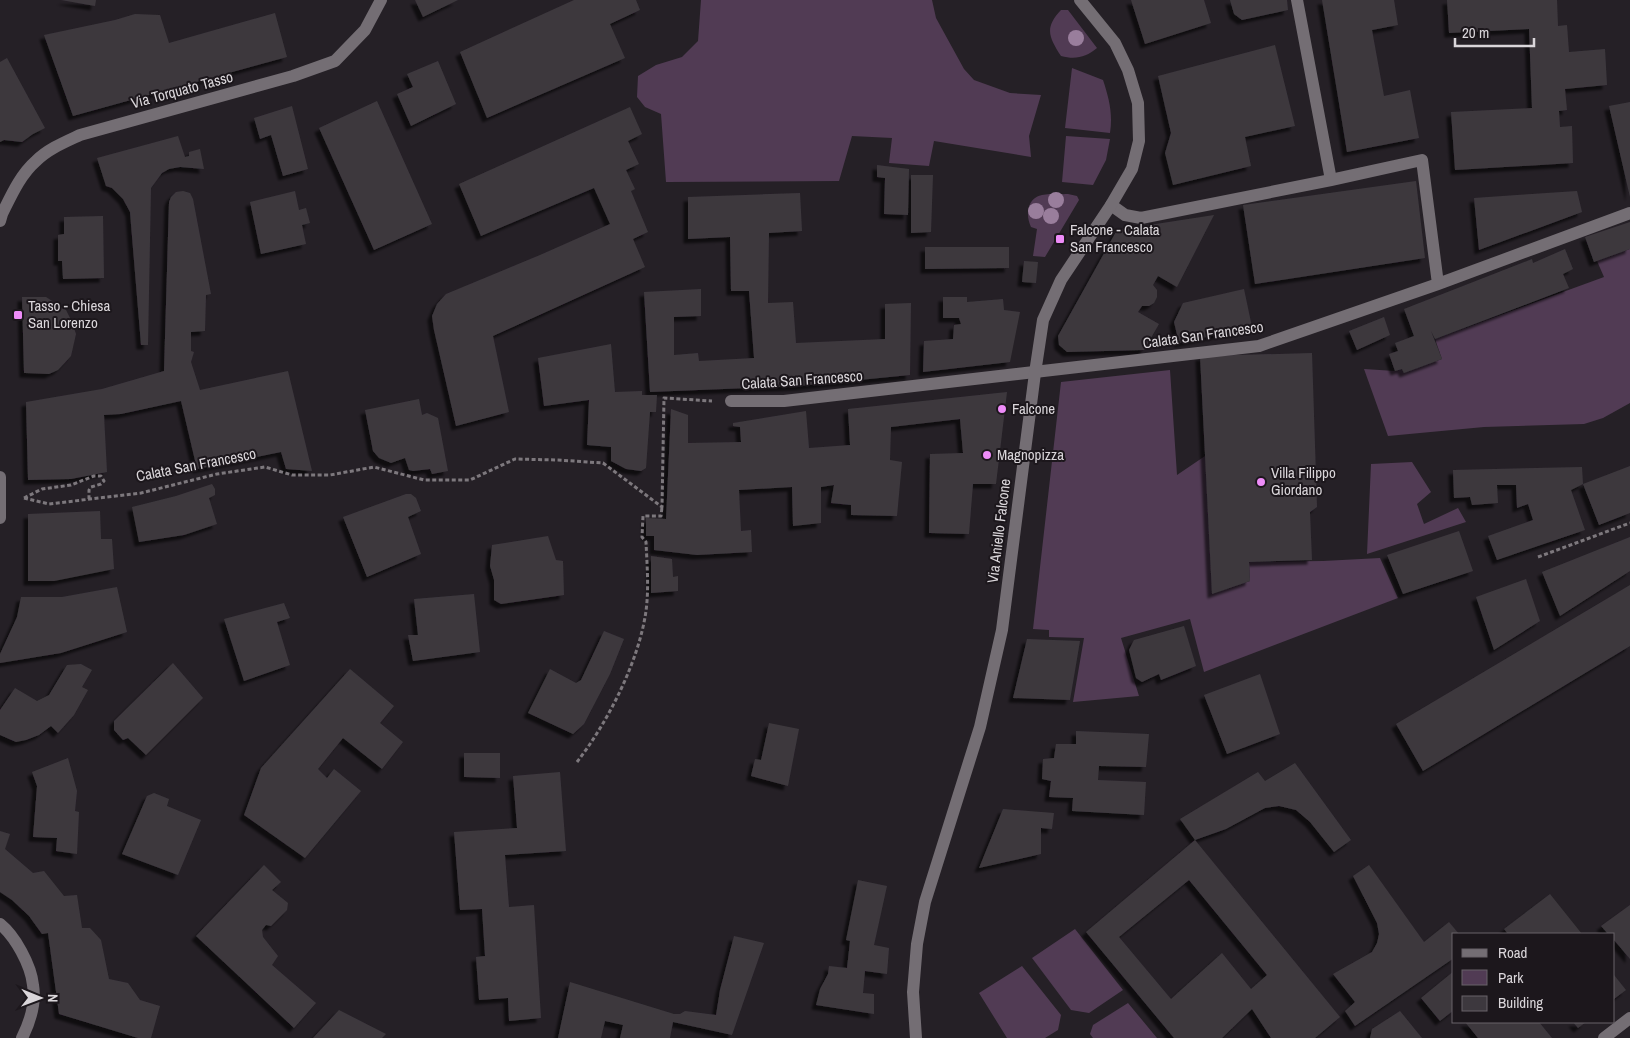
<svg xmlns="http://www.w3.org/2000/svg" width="1630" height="1038" font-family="'Archivo Narrow',sans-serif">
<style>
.green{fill:#513b54}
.building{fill:#3d383e;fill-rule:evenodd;filter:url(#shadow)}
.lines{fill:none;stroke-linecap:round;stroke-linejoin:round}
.path{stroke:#7d787d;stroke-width:3;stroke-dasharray:4 2.5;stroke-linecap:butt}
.minor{stroke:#746e74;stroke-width:12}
.tertiary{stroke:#746e74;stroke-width:12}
.secondary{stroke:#746e74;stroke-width:12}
.tree{fill:#997e9c}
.poi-dot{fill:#ee8cf8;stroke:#1c171c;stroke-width:2}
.labels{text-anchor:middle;stroke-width:4;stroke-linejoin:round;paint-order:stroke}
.street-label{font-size:15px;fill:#dad6da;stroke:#1c171c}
.poi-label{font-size:15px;fill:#dad6da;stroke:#1c171c;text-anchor:start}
</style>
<defs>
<filter id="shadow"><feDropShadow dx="-4.5" dy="4.5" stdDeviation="1" flood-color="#0009"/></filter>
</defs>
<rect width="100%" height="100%" fill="#252026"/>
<path class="green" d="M701,0H932L936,18L964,69L974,80L1010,93L1041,95L1029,136L1031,157L934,141L929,166L889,163L892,138L852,136L839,181L666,182L661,114L645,107L637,97L638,76L656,65L682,57L698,41Z
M1061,10H1068L1097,48C1086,57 1076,60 1061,56C1049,37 1044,28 1061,10Z
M1072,68L1103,80C1109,98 1113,114 1110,133L1065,128Z
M1066,136L1110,139L1106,160L1093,185L1062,182Z
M1068,194L1077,196L1079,200L1045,257L1033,256L1037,229L1031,227C1028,220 1027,214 1029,207C1034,190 1054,195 1068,194Z
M1630,249V403L1603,418L1584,424L1484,427L1388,436L1364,369L1395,371L1402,369L1404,373L1442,359L1435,339L1604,277L1597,261Z
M1170,370L1177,475L1205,456L1212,594L1250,581L1249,562L1323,561L1380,558L1398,598L1204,672L1190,619L1121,638L1139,696L1073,702L1084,638L1049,637V630L1033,629L1061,382Z
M1412,462L1431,492L1417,504L1424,524L1458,508L1466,522L1367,554L1371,464Z
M1075,929L1123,990L1089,1013L1071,1010L1032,958Z
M1022,966L1061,1015L1058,1030L1045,1038H1007L979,993Z
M1128,1003L1157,1038H1093L1090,1034L1093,1025Z"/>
<path class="building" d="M61,0H96L95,6Z
M415,0H458L423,17Z
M574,0H636L640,10L610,24L625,58L487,118L460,52Z
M1131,0H1204L1211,23L1145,44Z
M1230,0H1287L1288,10L1242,20L1234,14Z
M1322,0H1394L1398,25L1372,30L1384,96L1410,90L1419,138L1347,152Z
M1447,0H1557L1558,26L1567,25L1569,52L1605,49L1607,85L1565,89L1567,110L1559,111L1560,127L1572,126L1573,163L1455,170L1451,112L1532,108L1529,29L1449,33Z
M275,13L287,57L73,116L44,35L115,20L135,14L160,15L169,43Z
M1275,45L1295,126L1245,137L1251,166L1173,185L1165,153L1171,133L1158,76Z
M7,58L45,128L33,134L22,142L4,140L0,142V62Z
M438,61L456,104L411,126L397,94L413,87L407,74Z
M377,101L432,224L374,250L319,128Z
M1630,102V197L1609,106Z
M292,106L308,169L283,176L271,135L260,139L254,118Z
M630,107L642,134L628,141L639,164L626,170L635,189L631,191L648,232L633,239L645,267L493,336L509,412L456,426L434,330L432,316L437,304L446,294L540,255L610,224L594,188L481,236L459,184Z
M178,136L185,157L189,156V152L200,149L204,169L180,167L169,169L162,173L151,188L148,345H141L130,212L123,199L112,188L106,186L97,158Z
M877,165L909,169L908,215L884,214L885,178L877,177Z
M911,175H933L931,232L911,233Z
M1416,181L1425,258L1255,284L1243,205Z
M183,191L190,193L193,199L211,294L206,295L205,331L191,332V351L194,352L191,362L200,390L288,371L312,471L286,469L281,452L197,469L181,401L121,414L104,415L107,472L71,479L28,480L26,402L102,389L164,371L169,202L171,197L176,192Z
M295,191L299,210L306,208L310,223L302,225L306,244L261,254L250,202Z
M1577,191L1582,212L1479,250L1474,198Z
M800,193L802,231L769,233L768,303L793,302L796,343L885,339V304L911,303L910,375L798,386L650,392L644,292L701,289V316L674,317V355L698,353L699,361L754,358L749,291H731L730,237L688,239V197Z
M1214,215L1177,287L1158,276L1153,285L1157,290V297L1154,303L1149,306H1142L1138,312L1159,324L1144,350L1067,352L1059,345L1058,336L1117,230Z
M103,216L104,278L63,279L62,261H58V235L64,234V217Z
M1630,222V249L1594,262L1585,237Z
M925,247H1009V268L925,269Z
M1565,249L1573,269L1563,274L1569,288L1435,339L1431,331L1442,359L1404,373L1402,369L1395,371L1389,354L1398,351L1395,343L1414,336L1404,309L1532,259L1533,263Z
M1024,261L1038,262L1036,283L1022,282Z
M1244,289L1252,327L1179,343L1174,322L1183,303Z
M22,297H46L66,310L72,322L76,334L71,356L58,370L49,374L24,373Z
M943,297H967V302L1003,299L1004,310L1020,312L1010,362L923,372L924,341L953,339L954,325L961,324L959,318H943Z
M1384,317L1390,335L1357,350L1349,331Z
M611,344L615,392L642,391V395H657L656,412H650L646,468L641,471L626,469L611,461V447L587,445L589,400L544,406L538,358Z
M1312,353L1317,507L1310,512L1312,560L1249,562L1250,581L1212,594L1200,356Z
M1007,392L996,484H973L969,534L929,533L930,454L963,453L960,419L891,427L890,460L902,462L897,516L851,515V505L831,503L834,485L821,487V523L793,526L792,487L739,490L741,531L751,530L752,552L697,555L654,550V536H646V518L666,519L671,409L688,415V443L741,442L740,427L733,426V423L806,411L809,448L850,445L848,409Z
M419,399L422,415L427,413L438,418L448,471L432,474L430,469L413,471L409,470L405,458L391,463L379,458L373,451L365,410Z
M1630,466V513L1599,525L1583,484L1571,490L1585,530L1497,560L1488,536L1533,520L1528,504L1517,508L1516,485H1497L1498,503L1472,505L1470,497L1454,498L1453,470L1582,467L1583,484Z
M212,484L215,489V495L209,498L217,524L184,535L139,542L132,507L176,496Z
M406,494H411L416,498L421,511L408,517L421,554L367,577L343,517Z
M100,511L101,539H112L114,569L54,581H28V514Z
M1459,531L1473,571L1403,594L1387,555Z
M548,536L556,560L563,561L564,595L501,604L494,600V580L490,566L492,545Z
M1630,537V571L1560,616L1542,572Z
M651,556L672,559L673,577L678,576V591L651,593Z
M1526,579L1540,621L1494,650L1476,597Z
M1630,585V646L1423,771L1396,724Z
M117,587L127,632L61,653L0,663V654L17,617L21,597H62Z
M474,594L480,652L413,661L408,635H418L414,599Z
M284,603L290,618L277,622L290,665L244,681L224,619Z
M1184,626L1196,666L1161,680L1159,674L1142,682L1136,678L1129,650L1134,640Z
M604,631L624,639L610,674L584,724L573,734L528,713L550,669L576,683L581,680Z
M1027,639L1080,641L1070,700L1013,698Z
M173,663L203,698L146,755L128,738L123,740L114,730V721Z
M81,664L92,670L82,687L88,690L74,715L58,733L51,726L39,735L26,740L16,742L0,735V710L15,688L37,701L49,695L67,665Z
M350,669L394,706L380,723L403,742L382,769L343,738L318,769L327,778L334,769L361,791L305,858L244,815L261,768Z
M1260,674L1280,734L1227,754L1204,695Z
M769,723L799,729L788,786L751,776L755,759L761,760Z
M1076,731L1149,734L1146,767L1099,766L1098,780L1146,782L1144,815L1072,811L1073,798L1049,797L1051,781L1042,779L1043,759L1054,758L1056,744H1076Z
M464,753H500V778L464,777Z
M68,758L77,791L75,811L79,812L77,854L56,851L57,838L33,837L37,786L32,772Z
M1295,763L1351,840L1334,852L1310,822L1296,810L1279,806L1265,808L1226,829L1195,840L1180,819L1258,772L1265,781Z
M560,772L566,851L505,855L509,907L534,905L541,1018L509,1021L508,998L479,1000L476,957L485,956L482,909L460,910L454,832L517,828L513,776Z
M154,793L169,799L167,806L201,820L178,875L122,854L147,796Z
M1003,809L1054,813L1052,829L1041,828V854L979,868Z
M0,831L10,834L5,849L33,873L44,871L64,896L77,895L82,928H90L101,940L109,979L128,983L140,1000L160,1006L151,1038H138L59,1014L48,933L42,934L29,916L12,900L0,892Z
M1195,840L1340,1017L1315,1038H1271L1252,1009L1222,1038H1174L1086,932ZM1189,880L1267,975L1251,989L1222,953L1171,999L1119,937Z
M264,865L281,882L272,890L288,903L287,910L271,926L266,925L262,930L263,937L278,956L272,965L316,1003L294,1028L196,936Z
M1369,865L1424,942L1449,922L1459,934H1454V958L1355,1026L1345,1011L1355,1002L1333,974L1372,952L1377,943L1379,934L1377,923L1353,876Z
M858,880L887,886L874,945L889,948L887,974L865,971L863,993L874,994V1014L816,1005L820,989L828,974L829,966L847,968L850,941L846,940Z
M1550,894L1582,934H1508L1504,929Z
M1630,905V959L1614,940V934H1608L1601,926Z
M734,936L764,943L732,1035L673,1022L670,1038H620L623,1025L605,1021L601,1038H558L570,982L674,1014H680L685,1011L716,1015L720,990Z
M1454,971V1010L1440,1021L1421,998Z
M1614,975L1626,990L1614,999Z
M339,1010L386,1034L382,1038H313Z
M1400,1011L1422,1038H1370L1372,1029Z
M1465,1022H1539L1552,1038H1478Z
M1573,1022H1586L1578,1028Z"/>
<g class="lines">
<path class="path" d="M24,498L49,504L141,493L217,474L265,467L292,475H330L374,467L424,480H470L515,459L558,460L603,463L662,507L664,398L712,401
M24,498L42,489L71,485L94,476H101L104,481L101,484L91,487L89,490V499
M1538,557L1630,523
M577,762C608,722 639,661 646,611C649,589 647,564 646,542L642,537L643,516H661L662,507"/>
<path class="minor" d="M1297,0L1331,180
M1111,205L1125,215L1141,218L1331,180L1422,160L1438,284
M731,401H784L1259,346L1438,284L1630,213"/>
<path class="tertiary" d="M916,1038L913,992L917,944L925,902L980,727L1002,630L1035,373L1043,320L1061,280L1111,205L1132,169L1139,141L1138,103L1128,70L1115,43L1080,0
M1604,1038L1630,1018"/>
<path class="secondary" d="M0,221L2,214C11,196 20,175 36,161C48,149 65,142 80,135L293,76L335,61L365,30L381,0
M0,477V518
M0,924C15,936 31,965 33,985C36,1003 30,1022 22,1038"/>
</g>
<g class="tree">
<circle cx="1076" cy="38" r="8"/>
<circle cx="1056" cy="200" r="8"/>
<circle cx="1036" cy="211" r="8"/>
<circle cx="1051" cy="216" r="8"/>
</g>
<g class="poi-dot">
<rect x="1055" y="234" width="10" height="10" rx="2.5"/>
<rect x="13" y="310" width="10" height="10" rx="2.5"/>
<circle cx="1002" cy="409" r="5"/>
<circle cx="987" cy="455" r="5"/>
<circle cx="1261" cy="482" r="5"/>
</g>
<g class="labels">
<g class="street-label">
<text transform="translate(182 90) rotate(-15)" y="5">Via Torquato Tasso</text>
<text transform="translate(1203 335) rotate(-8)" y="5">Calata San Francesco</text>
<text transform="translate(802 380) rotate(-4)" y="5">Calata San Francesco</text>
<text transform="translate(196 465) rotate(-11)" y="5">Calata San Francesco</text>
<text transform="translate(999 531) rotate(-83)" y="5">Via Aniello Falcone</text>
</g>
<g class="poi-label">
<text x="1070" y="235">Falcone - Calata<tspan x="1070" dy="17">San Francesco</tspan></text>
<text x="28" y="311">Tasso - Chiesa<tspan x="28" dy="17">San Lorenzo</tspan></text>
<text x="1012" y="414">Falcone</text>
<text x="997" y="460">Magnopizza</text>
<text x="1271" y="478">Villa Filippo<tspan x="1271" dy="17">Giordano</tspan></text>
</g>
</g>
<rect x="1452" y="933" width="162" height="90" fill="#1c171c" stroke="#686368"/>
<rect x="1462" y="949" width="25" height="8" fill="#746e74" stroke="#686368"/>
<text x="1498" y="958" font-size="15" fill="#dad6da">Road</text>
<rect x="1462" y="970" width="25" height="15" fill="#513b54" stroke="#686368"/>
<text x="1498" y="983" font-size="15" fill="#dad6da">Park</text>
<rect x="1462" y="996" width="25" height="15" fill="#3d383e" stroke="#686368"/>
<text x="1498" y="1008" font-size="15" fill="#dad6da">Building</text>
<g transform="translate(40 998) rotate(91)" stroke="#1c171c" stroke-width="4" paint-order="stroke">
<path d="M0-4L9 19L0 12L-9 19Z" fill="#dad6da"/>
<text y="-8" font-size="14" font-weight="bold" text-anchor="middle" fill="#dad6da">N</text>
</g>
<path d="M1455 38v8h79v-8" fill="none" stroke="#dad6da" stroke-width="2.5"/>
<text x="1462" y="38" font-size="15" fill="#dad6da" stroke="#1c171c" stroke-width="4" paint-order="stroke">20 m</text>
</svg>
